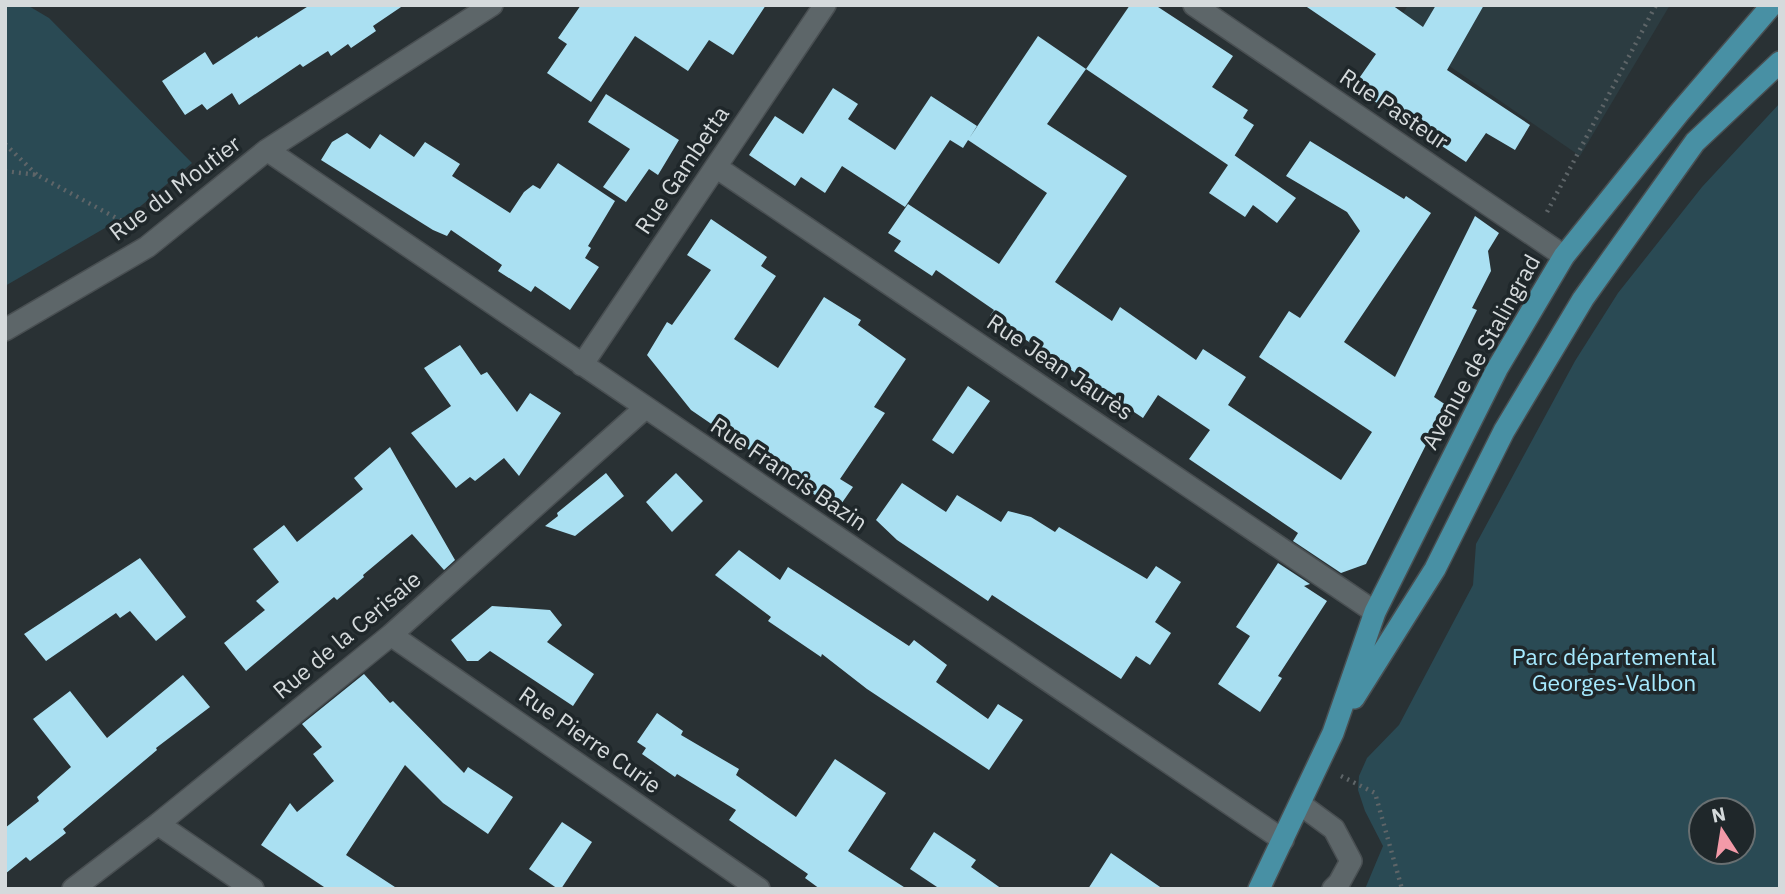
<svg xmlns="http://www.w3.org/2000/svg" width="1785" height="894" font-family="'IBM Plex Sans',sans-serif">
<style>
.built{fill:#2c3c41}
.green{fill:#2a4a54;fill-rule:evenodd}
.building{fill:#aae0f2}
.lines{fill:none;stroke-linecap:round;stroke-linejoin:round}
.minor-casing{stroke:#494f52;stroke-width:24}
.major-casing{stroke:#494f52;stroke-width:24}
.path{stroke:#5e6568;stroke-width:4.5;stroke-dasharray:2 5;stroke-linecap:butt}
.minor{stroke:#5d6669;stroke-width:21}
.major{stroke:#4890a4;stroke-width:21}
.labels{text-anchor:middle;stroke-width:7;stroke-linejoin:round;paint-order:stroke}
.street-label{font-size:23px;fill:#d5dadc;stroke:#1f272a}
.park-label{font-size:23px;fill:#a6e9fe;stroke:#1f272a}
</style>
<rect width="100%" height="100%" fill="#293134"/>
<path class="built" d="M1408,5H1670L1580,156L1394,28Z"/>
<path class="green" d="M5,5H27L49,18L192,163L136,210L5,286Z
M1780,103V889H1365L1383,846L1365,811L1358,790L1359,776L1367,758L1399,725L1473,585L1476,544L1575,361L1618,293L1702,187ZM1701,810H1743V852H1701Z"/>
<path class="building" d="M310,5H404L373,26L376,31L351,48L348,44L331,56L328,51L303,67L300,64L239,105L232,93L207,110L202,104L185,115L162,81L205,52L213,65L257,36L258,38Z
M581,5H766L733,55L709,40L688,71L635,36L591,102L547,73L567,44L558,38Z
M1130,5H1155L1233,56L1212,87L1248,110L1243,118L1254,125L1233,158L1234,155L1296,198L1277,223L1253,205L1245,217L1209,193L1228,165L1086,69Z
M1304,5H1392L1423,27L1436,5H1484L1447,70L1530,125L1515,150L1486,133L1466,162L1353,87L1376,54Z
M1038,36L1086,69L1047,124L1127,176L1055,282L1112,321L1120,307L1196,360L1203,349L1246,377L1228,405L1341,480L1372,432L1259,357L1289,311L1300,318L1360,231L1347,212L1286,176L1310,141L1404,199L1406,196L1431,213L1344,342L1395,377L1475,216L1499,233L1488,251L1491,271L1472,308L1477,310L1434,397L1446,405L1366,564L1341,573L1293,541L1298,533L1189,459L1210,430L1158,395L1143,418L990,316L994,310L936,270L932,276L894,251L901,241L888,233L908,204L999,264L1047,193L968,140Z
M833,88L858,104L848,119L895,150L931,96L977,126L963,148L950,140L905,207L842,166L825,193L801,177L795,186L749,155L775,116L803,134Z
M606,94L679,140L658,175L649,169L626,202L603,187L630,149L588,122Z
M347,133L370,149L380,134L414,157L425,142L460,164L452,176L510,213L524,192L533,185L540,189L558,163L615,201L588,246L591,248L585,258L599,267L570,310L535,286L531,292L498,271L502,265L451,230L447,236L433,230L321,160L332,142Z
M711,219L767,257L761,266L776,276L734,339L778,368L824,297L861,320L858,325L906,359L874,407L885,413L840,479L853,487L837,510L691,410L647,355L667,322L672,325L711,270L687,255Z
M460,345L481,375L487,372L517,412L530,393L561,413L519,476L504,458L475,481L470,477L456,488L411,433L451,406L424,368Z
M968,386L990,401L953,454L932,440Z
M390,447L455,560L444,570L412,534L363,575L364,577L337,600L334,597L246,671L224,643L265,610L256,601L279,582L253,549L284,525L297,542L363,489L354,478Z
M606,473L624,496L575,536L545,526L558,516L557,513Z
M676,473L703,501L672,532L646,502Z
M902,483L946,512L957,495L1001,522L1008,511L1031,517L1055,532L1059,527L1147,579L1156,566L1181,582L1155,622L1171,633L1150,665L1136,656L1121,679L992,595L988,601L897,540L876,520Z
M739,550L780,580L788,567L909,646L914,640L947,665L936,682L988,719L998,704L1023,720L989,770L867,689L822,654L821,657L768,621L771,617L715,575Z
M140,558L186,617L156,641L130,611L120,618L116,613L46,661L24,634Z
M1278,563L1310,584L1304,586L1327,601L1278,676L1282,678L1260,712L1218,684L1250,636L1236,627Z
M492,606L550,610L562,625L547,642L594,674L573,706L490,651L478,661H467L451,640Z
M364,674L390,703L393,701L464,773L468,767L513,797L488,834L443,803L405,765L346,855L398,889H327L261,845L290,803L297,812L334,781L313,754L322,747L302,724Z
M183,675L210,707L156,748L157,750L63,829L66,833L30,861L26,857L5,874V828L39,801L37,797L71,767L33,719L70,691L107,738Z
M657,713L683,731L681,735L739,769L736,775L796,817L835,759L886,793L848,851L907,889H820L805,878L808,874L729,820L736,810L677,774L675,777L642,754L646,748L637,742Z
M562,822L592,842L561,889H558L529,869Z
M934,832L976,860L971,867L1002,889H940L910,869Z
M1111,853L1163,889H1088Z"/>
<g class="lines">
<defs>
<path id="minor" d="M1194,5L1564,256
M267,150L1283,840
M716,167L1375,612
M5,330L147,247L267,150L492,5
M582,365L825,5
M391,635L759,889
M1300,804L1334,829L1351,861L1339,883L1333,889
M158,824L253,889
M73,889L158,824L391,635L645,408"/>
<path id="major" d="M1354,698L1435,569L1504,431L1583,299L1695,142L1780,62
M1259,889L1333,733L1375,612L1497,369L1564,256L1679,113L1772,5"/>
</defs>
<use href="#minor" class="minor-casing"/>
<use href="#major" class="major-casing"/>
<path class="path" d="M5,144L37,175
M5,171L37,175L131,226
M1547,212L1656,5
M1341,776L1375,793L1402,889"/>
<use href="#minor" class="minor"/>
<use href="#major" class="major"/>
</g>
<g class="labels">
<g class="street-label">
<text transform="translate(1394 109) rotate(34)" y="8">Rue Pasteur</text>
<text transform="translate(682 170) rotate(-56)" y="8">Rue Gambetta</text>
<text transform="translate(175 188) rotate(-37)" y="8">Rue du Moutier</text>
<text transform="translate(1481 352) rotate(-61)" y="8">Avenue de Stalingrad</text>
<text transform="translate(1060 367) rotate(34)" y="8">Rue Jean Jaurès</text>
<text transform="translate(789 474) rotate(34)" y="8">Rue Francis Bazin</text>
<text transform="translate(347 635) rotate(-40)" y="8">Rue de la Cerisaie</text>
<text transform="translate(590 740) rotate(35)" y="8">Rue Pierre Curie</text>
</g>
<g class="park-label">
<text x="1614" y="665">Parc départemental<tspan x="1614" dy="26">Georges-Valbon</tspan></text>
</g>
</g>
<rect width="1785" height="894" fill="none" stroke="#d5dadc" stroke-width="14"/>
<g transform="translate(1722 831) rotate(348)"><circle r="33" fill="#1f272a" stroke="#686f71" stroke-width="2"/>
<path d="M0-5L12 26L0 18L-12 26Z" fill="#f39aa8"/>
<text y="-10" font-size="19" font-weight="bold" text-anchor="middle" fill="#d5dadc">N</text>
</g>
</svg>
